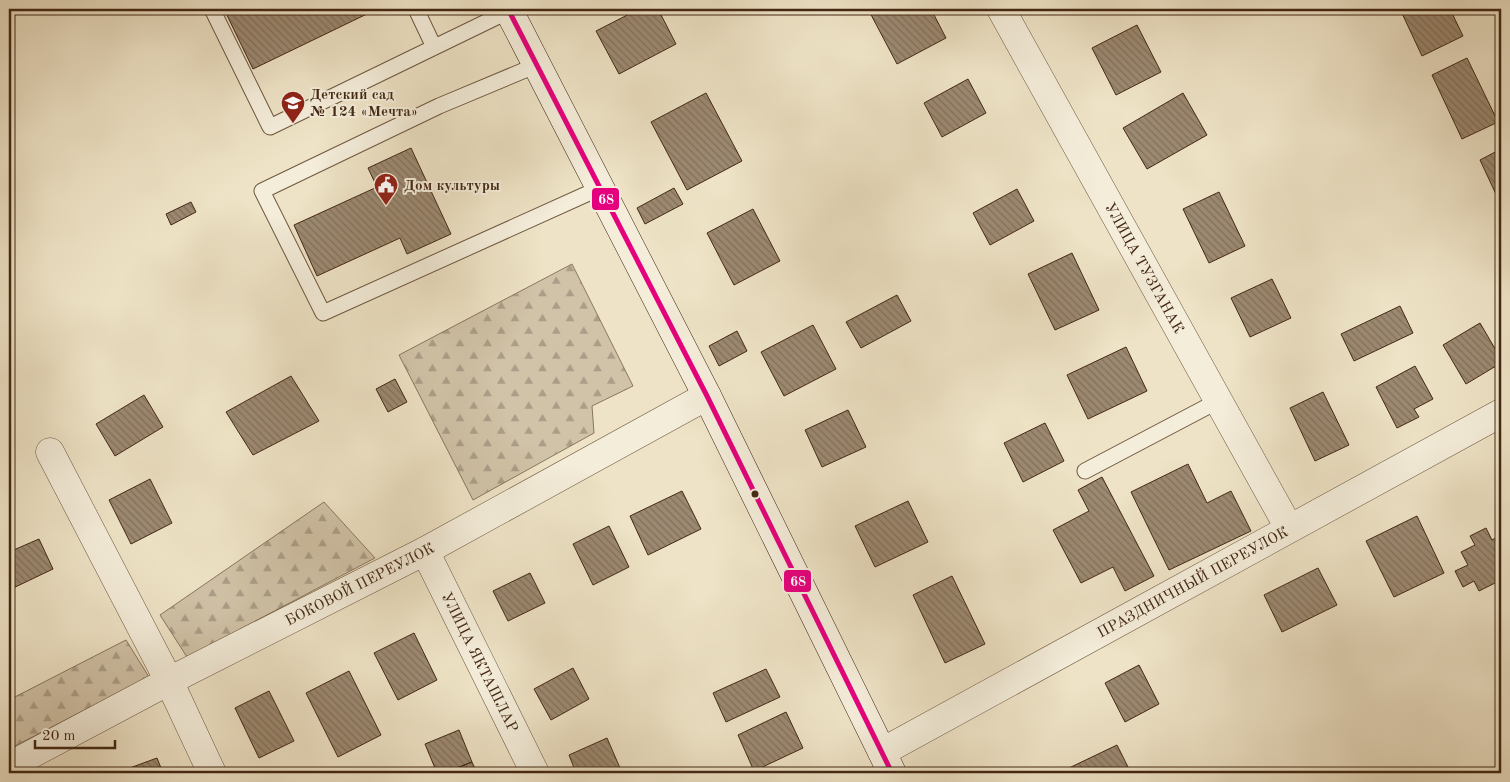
<svg xmlns="http://www.w3.org/2000/svg" width="1510" height="782" font-family="'Old Standard TT',serif">
<style>
.forest{fill:url(#forest-firs);stroke:#8a765e}
.building{fill:url(#building-back-hatch);stroke:#432814}
.lines{fill:none;stroke-linecap:round;stroke-linejoin:round}
.lane-casing{stroke:#6e5740;stroke-width:17}
.street-casing{stroke:#6e5740;stroke-width:29}
.secondary-casing{stroke:#432814;stroke-width:29}
.lane{stroke:#f4edda;stroke-width:15}
.street{stroke:#f4edda;stroke-width:28}
.secondary{stroke:#f4edda;stroke-width:28}
.bus-1-casing{stroke:#f4edda;stroke-width:9}
.bus-1{stroke:#e5007d;stroke-width:5}
.bus-dot{fill:#432814;stroke:#f4edda;stroke-width:2}
.labels{text-anchor:middle;stroke-width:4;stroke-linejoin:round;paint-order:stroke}
.poi-label{font-size:15px;font-weight:bold;fill:#432814;stroke:#f4edda;text-anchor:start}
.street-label{font-size:15px;fill:#432814;stroke:#f4edda}
.line-badge{stroke:#f4edda;stroke-width:2}
.badge-label{font-size:14px;text-anchor:middle;font-weight:bold;fill:#fff}
</style>
<defs>
<pattern id="forest-firs" width="22" height="20" patternUnits="userSpaceOnUse" patternTransform="scale(1.25)"><rect width="22" height="20" fill="#d1c3a8"/><path d="M5 1l3.5 6h-7zM16 11l3.5 6h-7z" fill="#ab9e88"/></pattern>
<pattern id="building-back-hatch" width="6" height="6" patternUnits="userSpaceOnUse" patternTransform="scale(1.25)"><rect width="6" height="6" fill="#9c8971"/><path d="M-1 5l2 2M0 0l6 6M5-1l2 2" fill="none" stroke="#81705c"/></pattern>
</defs>
<rect width="100%" height="100%" fill="#eee3c6"/>
<filter id="stains"><feTurbulence type="fractalNoise" baseFrequency=".004" numOctaves="4"/><feColorMatrix values="0 0 0 0 .2 0 0 0 0 .09 0 0 0 0 .02 0 0 0 .5 -.17"/></filter>
<radialGradient id="worn" r=".72"><stop offset=".6" stop-color="#630" stop-opacity="0"/><stop offset="1" stop-color="#630" stop-opacity=".3"/></radialGradient>
<path class="forest" d="M572,264L633,386L592,406L594,433L473,500L399,355Z
M324,502L375,558L187,657L160,615Z
M126,640L149,677L9,749V700Z"/>
<path class="building" d="M224,9H369L371,12L253,69Z
M639,9H658L676,44L619,74L596,31Z
M868,9H931L946,38L897,64Z
M1400,9H1450L1463,36L1422,56Z
M1137,25L1161,72L1116,95L1092,48Z
M1467,58L1498,122L1462,139L1432,75Z
M968,79L986,113L942,137L924,103Z
M706,93L742,161L687,190L651,122Z
M1183,93L1207,135L1147,169L1123,128Z
M411,148L451,234L407,254L400,238L317,276L294,225L377,187L368,168Z
M1501,149V205L1480,160Z
M674,188L683,204L645,224L637,208Z
M1017,189L1034,221L990,245L973,213Z
M1219,192L1245,246L1209,263L1183,209Z
M191,202L196,212L171,225L166,214Z
M753,209L780,261L734,285L707,233Z
M1072,253L1099,310L1055,330L1028,274Z
M1272,279L1291,318L1250,337L1231,298Z
M897,295L911,321L861,348L846,322Z
M1400,306L1413,333L1354,361L1341,334Z
M1480,323L1501,359V363L1466,384L1443,345Z
M813,325L836,369L784,396L761,352Z
M737,331L747,351L719,366L709,346Z
M1126,347L1147,391L1088,419L1067,375Z
M1415,366L1433,399L1414,409L1419,417L1397,428L1376,387Z
M291,376L319,421L253,455L226,412Z
M395,379L407,402L388,412L376,389Z
M1323,392L1349,445L1315,461L1290,408Z
M144,395L163,427L115,456L96,424Z
M848,410L866,447L822,467L805,430Z
M1045,423L1064,461L1023,482L1004,443Z
M1188,464L1207,503L1231,491L1251,531L1169,570L1131,492Z
M1102,477L1154,576L1125,591L1113,567L1081,583L1053,530L1089,511L1078,490Z
M150,479L172,523L131,544L109,500Z
M682,491L701,529L648,555L630,516Z
M908,501L928,542L875,567L855,526Z
M1417,516L1444,573L1394,597L1366,541Z
M609,526L629,567L593,585L573,544Z
M1486,528L1492,540L1501,535V580L1479,591L1474,581L1463,587L1455,571L1468,565L1461,552L1475,545L1470,536Z
M39,539L53,569L9,590V552Z
M1318,568L1337,605L1282,632L1264,595Z
M530,573L545,603L508,621L493,591Z
M952,576L985,644L945,663L913,595Z
M414,633L437,680L398,700L374,653Z
M1139,665L1159,704L1125,722L1105,683Z
M573,668L589,699L551,720L534,689Z
M766,669L780,697L726,722L713,693Z
M349,671L381,735L338,757L306,693Z
M269,691L294,741L259,758L235,708Z
M786,712L803,748L754,771L738,735Z
M459,730L472,762L444,773H437L425,744Z
M607,738L620,768L608,773H576L569,755Z
M1117,745L1131,773H1071L1069,768Z
M157,758L163,773H116Z
M472,762L477,773H444Z"/>
<g class="lines">
<defs>
<path id="lane" d="M212,9L270,127L509,11
M416,9L434,47
M537,65L439,106L262,191L323,313L600,188
M1085,471L1218,401"/>
<g id="street">
<path id="s1" d="M1001,9L1289,528"/>
<path d="M50,452L169,681L212,773"/>
<path id="s2" d="M425,551L535,773"/>
<path id="s3" d="M882,752L1501,413"/>
<path id="s4" d="M9,766L169,681L425,551L707,396"/>
</g>
<path id="secondary" d="M508,9L707,396L882,752L892,773"/>
</defs>
<use href="#lane" class="lane-casing"/>
<use href="#street" class="street-casing"/>
<use href="#secondary" class="secondary-casing"/>
<use href="#lane" class="lane"/>
<use href="#street" class="street"/>
<use href="#secondary" class="secondary"/>
<defs>
<path id="bus-1" d="M508,9L707,396L892,773"/>
</defs>
<use href="#bus-1" class="bus-1-casing"/>
<use href="#bus-1" class="bus-1"/>
</g>
<defs>
<symbol id="school-pin" viewBox="-11 -11 22 30"><path d="M0 17L-7.5 6A9.5 9.5 0 1 1 7.5 6Z" fill="#8f2418" stroke="#f4edda"/><path d="M0-5L7-2L0 1L-7-2ZM-4 1L0 2.5L4 1V4Q0 6-4 4Z" fill="#fff"/></symbol>
<symbol id="civic-pin" viewBox="-11 -11 22 30"><path d="M0 17L-7.5 6A9.5 9.5 0 1 1 7.5 6Z" fill="#8f2418" stroke="#f4edda"/><path d="M-.6-6.5H3V-4.5H.6V-3L4-1V1h2V6H-6V1h2V-1L-.6-3ZM-1.2 2.5V6h2.4V2.5Z" fill="#fff"/></symbol>
</defs>
<g fill-rule="evenodd">
<use href="#school-pin" x="279" y="89" width="28" height="38"/>
<use href="#civic-pin" x="372" y="171" width="28" height="38"/>
</g>
<circle class="bus-dot" cx="755" cy="494" r="4.5"/>
<g class="labels">
<g class="poi-label">
<text x="310" y="99">Детский сад<tspan x="310" dy="17">№ 124 «Мечта»</tspan></text>
<text x="404" y="190">Дом культуры</text>
</g>
<g class="street-label">
<text dy="5" stroke="none"><textPath href="#s1" startOffset="296">УЛИЦА ТУЗГАНАК</textPath></text>
<text dy="5" stroke="none"><textPath href="#s3" startOffset="354">ПРАЗДНИЧНЫЙ ПЕРЕУЛОК</textPath></text>
<text dy="5" stroke="none"><textPath href="#s4" startOffset="395">БОКОВОЙ ПЕРЕУЛОК</textPath></text>
<text dy="5" stroke="none"><textPath href="#s2" startOffset="124">УЛИЦА ЯКТАШЛАР</textPath></text>
</g>
</g>
<g class="line-badge">
<rect x="591" y="187" width="29" height="24" rx="5" fill="#e5007d"/>
<rect x="783" y="569" width="29" height="24" rx="5" fill="#e5007d"/>
</g>
<g class="badge-label">
<text x="606" y="204">68</text>
<text x="798" y="586">68</text>
</g>
<rect width="1510" height="782" fill="none" stroke="#eee3c6" stroke-width="30"/>
<rect x="10" y="10" width="1490" height="762" fill="none" stroke="#432814" stroke-width="2.5"/>
<rect x="15" y="15" width="1480" height="752" fill="none" stroke="#432814"/>
<path d="M35 740v8h80v-8" fill="none" stroke="#432814" stroke-width="2.5"/>
<text x="42" y="740" font-size="15" fill="#432814" stroke="#f4edda" stroke-width="4" paint-order="stroke">20 m</text>
<rect width="100%" height="100%" filter="url(#stains)"/>
<rect width="100%" height="100%" fill="url(#worn)"/>
</svg>
